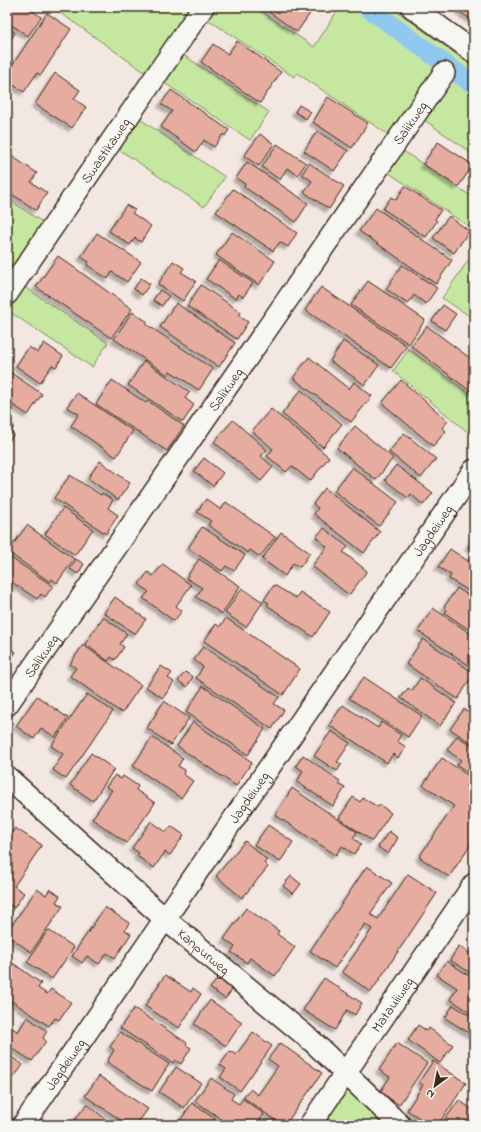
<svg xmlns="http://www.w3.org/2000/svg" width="481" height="1132" font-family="'Indie Flower',sans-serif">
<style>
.green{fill:#c5e7a0;stroke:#80885f}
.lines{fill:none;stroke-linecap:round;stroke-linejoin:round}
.canal{stroke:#91c8f0;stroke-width:19}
.building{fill:#e5ac9f;stroke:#3b2a1e;filter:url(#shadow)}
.minor-casing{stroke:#3b2a1e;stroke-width:24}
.minor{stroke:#f6f6f2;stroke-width:21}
.labels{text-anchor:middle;stroke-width:4;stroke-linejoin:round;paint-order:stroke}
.street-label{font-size:14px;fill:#3b2a1e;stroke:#f6f6f2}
</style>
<defs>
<filter id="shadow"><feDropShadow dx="-3.5" dy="3.5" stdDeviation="1" flood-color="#0004"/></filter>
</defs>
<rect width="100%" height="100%" fill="#f3e7e1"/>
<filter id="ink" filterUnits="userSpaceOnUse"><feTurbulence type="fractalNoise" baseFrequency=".025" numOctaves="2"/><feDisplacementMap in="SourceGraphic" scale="8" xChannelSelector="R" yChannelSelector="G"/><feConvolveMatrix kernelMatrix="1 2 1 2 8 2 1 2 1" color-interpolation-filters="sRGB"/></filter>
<g filter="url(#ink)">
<path class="green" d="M52,7H198L150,76Z
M209,7H255L314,47L339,8L338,7H391L474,67V155L423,119L390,136L297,73L294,77L203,16Z
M179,52L269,112L250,140L160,80Z
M134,115L225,177L204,207L114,146Z
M400,149L474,198V230L386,171Z
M7,198L48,226L7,286Z
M474,252V319L442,298Z
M19,283L108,343L92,367L7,310V300Z
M409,349L474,397V437L393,371Z
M344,1089H350L390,1125H318Z"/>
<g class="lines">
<path class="canal" d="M367,7L474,85"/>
</g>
<path class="building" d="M7,7H27L41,17L28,36L7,22Z
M262,7H311L313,9L297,32Z
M461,7H474V22L459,11Z
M47,13L71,29L41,75L37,73L24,92L7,81V73Z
M7,27L15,33L7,45Z
M237,41L281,72L260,103L201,62L213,44L228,54Z
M55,73L80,90L74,99L86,107L72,128L35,104Z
M171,90L229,130L225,136L223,134L214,147L204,140L196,152L161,127L172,111L161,104Z
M328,97L368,123L352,148L313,122Z
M299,105L311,112L306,119L295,112Z
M317,131L348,151L334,171L304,151Z
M260,134L274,144L259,166L244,156Z
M438,142L473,165L458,187L423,164Z
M277,144L306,163L298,175L287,168L280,180L262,167Z
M7,153L37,173L31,182L47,193L36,210L7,191Z
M247,162L308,203L296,222L244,187L245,184L236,178Z
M309,163L344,186L329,209L304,192L312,181L302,174Z
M405,186L441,210L435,219L437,221L426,237L383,209L391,197L396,200Z
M233,189L297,233L288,247L280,242L273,251L216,212Z
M126,205L135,210L132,213L151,226L141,242L135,238L130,245L109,231Z
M376,208L452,260L436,284L359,231Z
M449,216L469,231L454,253L433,238Z
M232,232L275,261L259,285L216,255Z
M97,233L141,262L127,282L112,272L108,279L87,265L89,262L81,257Z
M58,256L132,309L111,338L36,287Z
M219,260L253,283L243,297L239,294L236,299L206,279Z
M173,261L184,268L181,272L196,281L183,301L158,284Z
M402,265L437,288L426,304L414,295L408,304L386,289Z
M141,278L150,284L142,295L134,289Z
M368,281L425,320L409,344L351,305Z
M201,285L241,312L239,316L248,322L237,339L187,306Z
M321,287L407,346L391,368L305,310Z
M160,290L169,296L162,306L153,300Z
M176,303L235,343L219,367L160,327Z
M443,305L456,314L445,330L432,321Z
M132,312L148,322L146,324L213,369L199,390L170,371L168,375L114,339Z
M427,326L474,361V394L411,346Z
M343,341L379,365L365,385L330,361Z
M44,343L63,356L56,367L52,365L40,383L16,366L29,347L38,353Z
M309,357L349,389L354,382L372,396L351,422L293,378Z
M144,361L190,392L185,398L194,405L183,422L128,385Z
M7,370L42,394L28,415L7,401Z
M112,380L146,403L148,401L184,426L167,451L96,404Z
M401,380L448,421L442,428L446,431L433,446L382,403Z
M301,390L342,424L323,447L282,414Z
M77,393L133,431L116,457L71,426L79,414L67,407Z
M271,409L329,457L310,481L292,466L286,472L267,456L273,449L252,431Z
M233,420L267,450L261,456L273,467L261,481L214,442Z
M7,421L14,426L11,432L14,434L7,444Z
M355,426L393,458L376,480L337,448Z
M404,433L436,459L421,478L389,452Z
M204,458L223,473L213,486L194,471Z
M100,461L130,483L118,500L88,478Z
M396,465L433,493L423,505L411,494L408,498L385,480Z
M352,467L398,502L379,526L334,491Z
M70,475L101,495L102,493L113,500L108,508L118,515L106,534L54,498Z
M325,488L380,532L364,553L314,514L318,508L313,504Z
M206,499L221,510L226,502L275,537L260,557L250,550L248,553L208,525L211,521L197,512Z
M63,508L93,529L75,555L45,534Z
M27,525L74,559L57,583L52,579L50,582L8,552Z
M202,527L245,555L234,571L226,566L222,571L188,548Z
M324,528L348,547L343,552L367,571L349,595L312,566L327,547L316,537Z
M281,532L310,553L300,567L293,563L285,576L262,559Z
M474,537V551L468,547Z
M450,549L468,561L472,555L474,556V594L449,579L451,575L438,567Z
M11,558L53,586L45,597L41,594L37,599L7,579V564Z
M76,559L84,564L78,574L70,569Z
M199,559L240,586L222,614L196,597L202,588L186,578Z
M163,564L191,585L176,606L182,611L174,621L143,598L149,592L139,584L148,572L153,576Z
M274,585L296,598L300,592L330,612L313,637L267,605L269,603L264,600Z
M242,588L263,602L246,627L225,613Z
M457,588L474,599V620L468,629L445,613L447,610L444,607Z
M115,597L146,619L135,634L104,613Z
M433,608L474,636V659L470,666L418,631Z
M103,617L127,634L120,644L124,647L115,660L111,657L108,661L85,644Z
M226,618L300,669L283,695L204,641L216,624L220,627Z
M423,639L474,673L458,699L406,664Z
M83,645L141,685L122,713L70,676L76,668L70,664Z
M203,646L279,697L274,704L284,710L272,729L196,678L203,667L194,660Z
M7,647L16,652L7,664Z
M161,666L172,673L168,678L174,682L163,698L146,687Z
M185,672L193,677L187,687L178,681Z
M364,677L422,716L408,737L349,698Z
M420,678L456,703L440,726L401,698L408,688L412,691Z
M203,686L265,729L248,755L186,712Z
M87,694L113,711L66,779L53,770L63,754L51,746Z
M37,696L68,718L55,737L41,728L34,739L16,726Z
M164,701L189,718L171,745L147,728Z
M343,705L378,728L381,722L401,735L397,741L406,747L398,758L393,754L387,763L329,725Z
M464,709L474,716V745L450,729Z
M193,722L252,762L236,786L177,746Z
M331,731L350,743L337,762L342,764L337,771L314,756Z
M457,736L474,747V776L457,765L461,760L447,750Z
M152,737L183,758L178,766L185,770L183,774L193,781L181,798L133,766Z
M91,753L114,769L93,801L70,785Z
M303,755L340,781L338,784L345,788L333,806L297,782L303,771L296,766Z
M442,758L472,778L466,786L472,791L474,788V839L449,877L419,857L454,806L423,785Z
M115,775L121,779L123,776L138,786L136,790L155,803L127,843L92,819L112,790L106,787Z
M292,788L357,832L353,838L361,844L354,854L342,846L336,855L275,815Z
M353,797L360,802L363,798L378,807L380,805L391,813L372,841L339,818Z
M151,821L166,832L171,826L184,835L170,855L165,852L154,868L137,856L139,853L132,848Z
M268,825L293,842L280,862L254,845Z
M15,828L42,845L14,886L24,893L14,908L7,903V840Z
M389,831L398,838L388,854L378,847Z
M245,841L267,860L264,863L268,867L242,898L216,876Z
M367,866L392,883L370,914L378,919L408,874L437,893L371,992L342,972L372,929L365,924L335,968L310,951Z
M291,876L301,884L293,894L283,886Z
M37,889L46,895L50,889L60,896L56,902L63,906L31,952L7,935V932Z
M105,907L129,923L125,930L131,934L115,958L107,953L99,964L87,956L82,963L72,956Z
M246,908L279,931L277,934L295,947L275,976L250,958L247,963L231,952L235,947L224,939Z
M48,930L74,947L52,979L27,962Z
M459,946L474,956V975L450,960Z
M7,959L41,983L38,988L47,994L51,989L71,1002L59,1020L55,1018L49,1026L7,998Z
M447,961L474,979V1015L450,999L457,988L437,975Z
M165,975L191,992L193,988L201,994L179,1028L145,1006Z
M221,975L235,986L225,999L210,988Z
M324,978L362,1003L355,1015L347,1010L335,1030L303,1010Z
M210,1000L242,1022L226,1046L194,1024Z
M453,1005L474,1018V1036L445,1018Z
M134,1008L187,1043L186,1045L191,1048L181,1064L175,1060L173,1063L120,1028Z
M27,1017L47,1031L43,1038L46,1041L32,1061L7,1045V1024L18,1032Z
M418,1025L427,1031L429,1028L453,1045L440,1063L408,1040Z
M120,1032L169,1064L152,1091L107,1062L114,1050L110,1047Z
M253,1032L272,1046L240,1091L220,1077L226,1069L220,1065L230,1051L236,1055Z
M280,1043L322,1073L285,1125H282L243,1097L250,1089L258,1095L278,1066L268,1059Z
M397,1043L427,1063L399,1105L380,1092L390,1077L379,1070Z
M7,1054L23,1065L14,1077L11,1075L7,1081Z
M433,1061L466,1083L438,1125H430L407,1110L423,1085L419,1082Z
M176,1067L201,1083L184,1108L159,1092Z
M99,1076L148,1109L136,1125H128L85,1096Z
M211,1078L234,1094L231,1099L239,1104L243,1099L264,1114L257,1125H230L195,1101Z
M459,1100L474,1111V1125H450L444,1121Z
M192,1103L215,1119L212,1123L216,1125H177Z
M87,1104L113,1125H71Z"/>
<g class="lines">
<defs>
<g id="minor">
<path d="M412,7L474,52"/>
<path id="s1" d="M7,294L203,7"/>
<path id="s2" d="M7,705L444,73"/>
<path id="s3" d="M7,777L165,919L313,1042L400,1125"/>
<path id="s4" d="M23,1125L474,470"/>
<path id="s5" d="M310,1125L474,884"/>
</g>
</defs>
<use href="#minor" class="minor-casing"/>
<use href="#minor" class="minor"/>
</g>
</g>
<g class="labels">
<g class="street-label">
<text dy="5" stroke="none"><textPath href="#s2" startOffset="708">Salikweg</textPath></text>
<text dy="5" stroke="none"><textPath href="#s1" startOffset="174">Swastikaweg</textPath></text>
<text dy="5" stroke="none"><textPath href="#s2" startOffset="384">Salikweg</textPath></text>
<text dy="5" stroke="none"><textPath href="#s4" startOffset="722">Jagdeiweg</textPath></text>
<text dy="5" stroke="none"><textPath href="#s2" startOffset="60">Salikweg</textPath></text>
<text dy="5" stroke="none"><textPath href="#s4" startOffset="398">Jagdeiweg</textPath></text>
<text dy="5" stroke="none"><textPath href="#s3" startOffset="263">Kanpurweg</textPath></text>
<text dy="5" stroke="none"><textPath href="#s5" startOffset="146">Matauliweg</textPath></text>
<text dy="5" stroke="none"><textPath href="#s4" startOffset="74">Jagdeiweg</textPath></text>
</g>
</g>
<rect width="481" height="1132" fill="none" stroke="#f6f6f2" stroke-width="24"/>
<rect x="12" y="12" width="457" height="1108" fill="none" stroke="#3b2a1e" stroke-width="1.5" filter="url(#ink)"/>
<g transform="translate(435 1086) rotate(212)" stroke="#f6f6f2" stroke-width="3" paint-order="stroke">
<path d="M0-3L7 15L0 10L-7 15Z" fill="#3b2a1e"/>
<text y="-6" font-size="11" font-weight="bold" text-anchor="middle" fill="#3b2a1e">N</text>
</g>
</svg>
